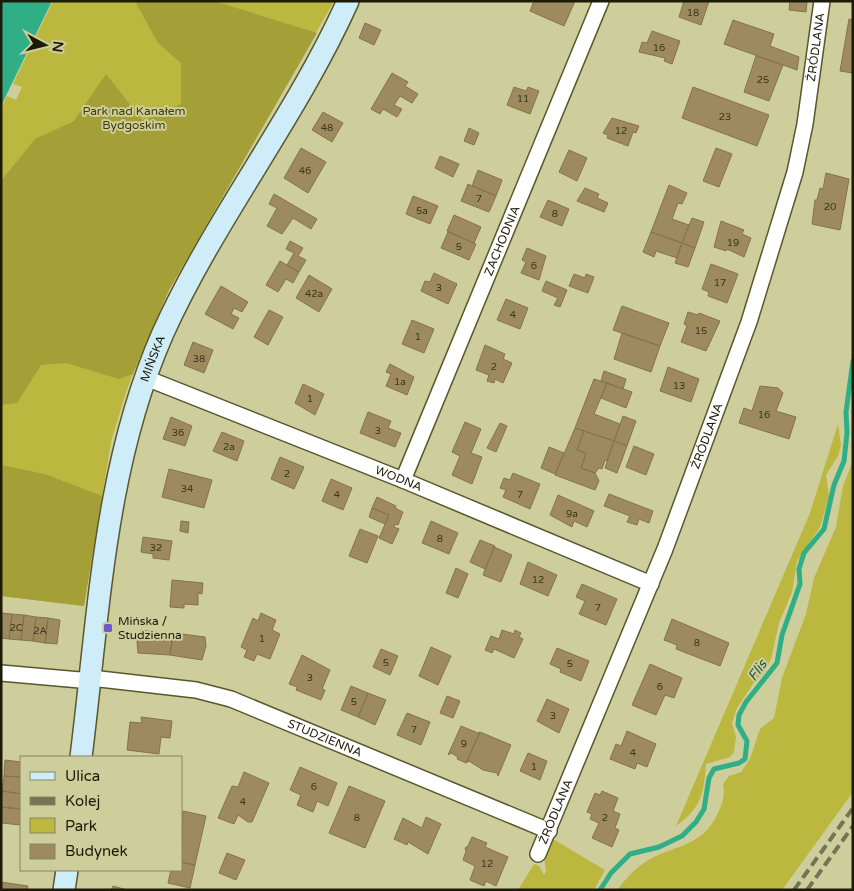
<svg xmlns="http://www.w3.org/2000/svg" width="854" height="891" font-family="'Varela Round',sans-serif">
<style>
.green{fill:#bcb73e}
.forest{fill:#a49f37}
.water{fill:#30af86}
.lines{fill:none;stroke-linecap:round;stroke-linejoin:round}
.stream{stroke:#30af86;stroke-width:5}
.building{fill:#9d8a5e;stroke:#867348}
.street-casing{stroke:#59572b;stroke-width:18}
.secondary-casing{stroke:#59572b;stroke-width:24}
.street{stroke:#fff;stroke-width:15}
.secondary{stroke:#cfedf8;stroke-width:21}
.rail{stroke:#747352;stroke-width:4;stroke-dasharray:10 5;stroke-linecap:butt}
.poi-dot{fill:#6f5ad4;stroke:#cecd9c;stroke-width:2}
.labels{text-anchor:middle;stroke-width:4;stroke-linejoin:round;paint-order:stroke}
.number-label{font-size:10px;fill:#3c371e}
.street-label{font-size:12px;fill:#1c1b09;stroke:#cecd9c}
.park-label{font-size:12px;fill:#403e02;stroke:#cecd9c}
.poi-label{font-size:12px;fill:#1c1b09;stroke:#cecd9c;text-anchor:start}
.water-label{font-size:14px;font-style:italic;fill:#1b5c46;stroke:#cecd9c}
</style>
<rect width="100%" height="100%" fill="#cecd9c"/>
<path class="green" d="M53,1H334L169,290L145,342L126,392L111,442L84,606L1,596V108L7,96L16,100L22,87L13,84Z
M838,424L841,445L838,456L826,475L829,496L825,510L820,527L797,561L792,592L779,623L771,659L765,671L755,681L737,708L732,723L736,737L734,752L730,757L706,764C704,794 701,808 676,826L810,513Z
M853,461V792L782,890H617C626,879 635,868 647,861C675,844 702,848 718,813C723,803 725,795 723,784L729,776L741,772L750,759L760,729L774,718L782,678L806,614L814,578L836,527L843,486Z
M553,839L605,870L594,890H518L534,864L539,866L544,875L546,871L544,857Z"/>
<path class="forest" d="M135,1H214L317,33L169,290L133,374L119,379L66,363L41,365L17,403L1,405V181L35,139L74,121L106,74L143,121L181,104V63L158,43Z
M1,465L45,474L102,496L84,606L1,596Z"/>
<path class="water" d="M1,1H52L1,106Z"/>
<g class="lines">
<path class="stream" d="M600,890L611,873L630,854L659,847L682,836L696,822L704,809L709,778L714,769L739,763L745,759L747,741L738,725L739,715L746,702L777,663L782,635L800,584L799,569L804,553L824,529L834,485L844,461L847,433L846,412L853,361"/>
</g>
<path class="building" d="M534,1H575L564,26L530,11Z
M684,1H709L701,25L679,17Z
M790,1H807L806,12L789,10Z
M849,19L853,20V73L840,71Z
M733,20L774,34L770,46L799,57L797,70L724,44Z
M365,23L381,30L374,45L359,38Z
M652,31L680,41L672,64L664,61L665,58L639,52L642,42L647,43Z
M756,56L783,65L769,101L744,92Z
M392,73L408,82L405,86L418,94L412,103L400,96L394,105L402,109L397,117L383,109L380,114L371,109Z
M514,87L526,91L528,87L539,91L530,114L507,105Z
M693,87L769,115L757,146L682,118Z
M323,112L343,123L332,142L312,130Z
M612,118L639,126L636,133L633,132L628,146L607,138L608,135L603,133Z
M469,128L479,133L474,145L464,141Z
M301,148L326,162L308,193L284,178Z
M716,148L732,154L719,187L703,181Z
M569,150L587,158L577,181L559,172Z
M440,156L459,164L453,177L435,168Z
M478,170L502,180L496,196L472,186Z
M826,173L849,179L840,230L812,224L815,200H817L820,188L823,189Z
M468,184L496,196L489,212L461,201Z
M669,185L687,193L682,204L678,203L672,219L689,225L682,243L651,232Z
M585,188L599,194L597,198L608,203L604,212L577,201Z
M274,194L317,219L311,229L293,218L282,234L267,226L277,208L269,204Z
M413,196L438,206L430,224L406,214Z
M548,200L569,209L562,226L540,217Z
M454,215L481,227L474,243L447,231Z
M692,218L704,222L695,248L682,243Z
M721,221L744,230L742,234L751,238L744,257L727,249L726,251L714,247Z
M448,232L476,244L469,260L441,248Z
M651,232L682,243L677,258L656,251L654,257L643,252Z
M290,241L303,248L298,256L306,260L299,272L287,265L294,253L286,249Z
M682,243L695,248L688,267L675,263Z
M527,248L546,256L539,280L521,273L526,262L522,260Z
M280,261L299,272L293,283L286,279L278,292L266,285Z
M711,264L738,274L727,303L708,296L709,292L702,289Z
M434,273L457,284L448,304L421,291L425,281L430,282Z
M574,274L585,278L586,274L594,277L588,293L569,286Z
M309,275L332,289L319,312L296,298Z
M546,281L567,290L560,307L554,305L558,298L542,291Z
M221,286L248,302L242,312L234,308L231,314L239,318L233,329L205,314Z
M506,299L528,308L520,329L497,320Z
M622,306L669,323L660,346L613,330Z
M269,310L283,317L268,345L254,337Z
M688,312L698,315L699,313L720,321L706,351L681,342L687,326L684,324Z
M412,320L434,329L424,353L402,344Z
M622,333L660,346L651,372L614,359Z
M193,342L213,350L204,373L184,365Z
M485,345L505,354L503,359L512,363L503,383L495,379L494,383L487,381L489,375L476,370Z
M390,364L414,377L407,395L386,386L391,374L386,372Z
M668,367L699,379L691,402L660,391Z
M604,371L626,379L623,389L601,381Z
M594,379L607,383L594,414L620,424L614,441L575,428Z
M607,383L632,392L626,408L601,398Z
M303,384L324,394L315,415L295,403Z
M760,386L778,388L783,393L776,411L796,417L789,439L739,423L744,408L752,411Z
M368,412L391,421L388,428L401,433L395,447L360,433Z
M623,416L636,421L627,446L614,441Z
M171,417L192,426L185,446L163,439Z
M465,422L481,429L471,453L482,457L472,484L452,475L460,456L452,452Z
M500,423L507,426L496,452L487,448Z
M575,428L584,431L577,450L586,453L581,468L595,473L599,481L595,490L555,475Z
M584,431L614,441L607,461L605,460L602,469L599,468L595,473L581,468L586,453L577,450Z
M222,432L244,441L237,461L213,451Z
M614,441L627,446L617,473L605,468Z
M634,446L654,454L646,475L626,467Z
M549,447L564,453L555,474L541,468Z
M280,457L304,467L294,489L271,479Z
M169,469L212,480L204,508L162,497Z
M513,473L540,484L530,509L503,497L506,490L500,488L504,478L510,480Z
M331,479L352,488L343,510L322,501Z
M609,494L653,511L649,523L639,519L637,525L627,522L630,516L604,506Z
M558,495L594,511L587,527L574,521L572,527L550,515Z
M377,497L396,506L395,508L403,512L398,525L395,524L394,527L399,529L392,544L379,538L389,515L372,508Z
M372,508L389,515L385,524L369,517Z
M181,521L189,522L188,533L180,531Z
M431,521L458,533L449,554L422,543Z
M360,529L378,536L367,563L349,556Z
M143,537L172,541L169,560L153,558V554L141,552Z
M480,540L495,546L485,569L470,562Z
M494,547L512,555L501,582L483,575Z
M528,562L557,575L548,596L520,584Z
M456,568L468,574L458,598L446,593Z
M172,580L203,583L202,594L198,593V605L184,604V608L170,607Z
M582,584L617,599L606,625L579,614L585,601L576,597Z
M1,613L12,614L9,639L1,638Z
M261,613L276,620L272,630L280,634L270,659L257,654L254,661L244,657L247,650L241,647L253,618L258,621Z
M12,614L24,615L21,640L9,639Z
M24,615L36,617L33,641L21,640Z
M36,617L48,618L45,643L33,641Z
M48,618L60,620L57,644L45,643Z
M672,619L729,643L720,666L676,649L677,645L664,640Z
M141,630L173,635L170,655L138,653L137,642Z
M502,630L514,634L515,630L521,633L519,637L523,639L514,658L494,649L492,653L485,650L491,636L499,639Z
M182,634L205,637L206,646L202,660L170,655L173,635Z
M431,647L451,656L438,685L419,676Z
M557,648L589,661L581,681L560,672L561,669L550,664Z
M381,649L398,656L390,675L373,667Z
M302,655L330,670L322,689L325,690L321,700L296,690L297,687L289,684Z
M650,664L682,678L674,698L665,695L656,715L632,705Z
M351,686L368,693L358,717L341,710Z
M368,693L386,700L375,725L358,717Z
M447,696L460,701L453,718L440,713Z
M547,699L569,709L559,733L537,721Z
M407,713L430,722L421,745L397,735Z
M141,717L172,721L170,738L161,737L159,754L127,750L130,722L142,723Z
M461,726L478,733L480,732L466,763L457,759L458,757L451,753L448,755Z
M627,731L656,744L647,767L637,763L635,769L610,759L616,744L621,746Z
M480,732L511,745L498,776L497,773L483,770L469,761L466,763Z
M528,753L547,761L540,780L520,771Z
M5,760L21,762V777L4,776Z
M300,767L337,783L328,806L317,801L313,812L297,805L301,795L290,790Z
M244,772L269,783L252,822H248L238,815L234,824L218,818L232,786L238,787Z
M4,776L21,777V794L2,791Z
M349,786L385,801L365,848L329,833Z
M2,791L21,794V809L1,807Z
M602,791L618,798L613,811L620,814L615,828L619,830L612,847L592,838L599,823L590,819L592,814L587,812L595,793L600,795Z
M1,807L21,809V825L1,823Z
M183,811L206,816L195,865L181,862Z
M426,817L441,824L428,854L408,842L407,845L394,839L403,818L422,828Z
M472,837L487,843L485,847L508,857L496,886L486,881L484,886L470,880L475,866L463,860L466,851L465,848L468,846Z
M227,853L245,860L236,880L219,873Z
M181,862L195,865L190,888L168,883L171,870H181Z
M1,882L28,886L27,890H1Z
M113,886L127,890H111Z"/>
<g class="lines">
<defs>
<g id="street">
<path id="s1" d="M146,378L403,480L651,584"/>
<path id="s2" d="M403,480L601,1"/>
<path id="s3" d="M1,673L80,680L91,678L196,690L231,699L549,831"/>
<path id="s4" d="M538,854L665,549L749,322L795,172L805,124L822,1"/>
</g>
<g id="secondary">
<path id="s5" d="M81,757C99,614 104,467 163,333C215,218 296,117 348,1"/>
<path d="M64,890L67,870"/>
</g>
</defs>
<use href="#street" class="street-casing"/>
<use href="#secondary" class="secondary-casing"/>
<use href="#street" class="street"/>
<use href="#secondary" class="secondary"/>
<path class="rail" d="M794,890L853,808
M807,890L853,826"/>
</g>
<rect class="poi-dot" x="103" y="623" width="10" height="10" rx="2.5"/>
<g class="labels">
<g class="number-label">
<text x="693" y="16">18</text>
<text x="659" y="51">16</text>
<text x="763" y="83">25</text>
<text x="523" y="102">11</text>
<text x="725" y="120">23</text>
<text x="327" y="131">48</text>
<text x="621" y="134">12</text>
<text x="305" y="174">46</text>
<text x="479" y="202">7</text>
<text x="830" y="210">20</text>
<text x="422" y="214">5a</text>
<text x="555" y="217">8</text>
<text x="733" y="246">19</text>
<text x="459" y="250">5</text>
<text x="534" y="269">6</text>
<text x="720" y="286">17</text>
<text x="439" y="291">3</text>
<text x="314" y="297">42a</text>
<text x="513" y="318">4</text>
<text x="701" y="334">15</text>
<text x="418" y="340">1</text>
<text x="199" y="362">38</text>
<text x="494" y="370">2</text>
<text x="400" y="385">1a</text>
<text x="679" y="389">13</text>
<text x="310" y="402">1</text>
<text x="764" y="418">16</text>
<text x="378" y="434">3</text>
<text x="178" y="436">36</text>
<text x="229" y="450">2a</text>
<text x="287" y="477">2</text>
<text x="187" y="492">34</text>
<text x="337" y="498">4</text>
<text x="520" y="498">7</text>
<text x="572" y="517">9a</text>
<text x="440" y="542">8</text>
<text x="156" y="551">32</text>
<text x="538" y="583">12</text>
<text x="598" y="611">7</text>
<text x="16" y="631">2C</text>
<text x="40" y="634">2A</text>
<text x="262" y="642">1</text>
<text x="697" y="646">8</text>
<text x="386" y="666">5</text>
<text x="570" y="667">5</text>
<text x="310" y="681">3</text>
<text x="660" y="690">6</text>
<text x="354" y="705">5</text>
<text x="553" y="719">3</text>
<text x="414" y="733">7</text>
<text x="464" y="747">9</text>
<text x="633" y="756">4</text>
<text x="534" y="770">1</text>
<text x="314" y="790">6</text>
<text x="243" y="805">4</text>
<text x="357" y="821">8</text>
<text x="605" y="821">2</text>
<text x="487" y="867">12</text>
</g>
<g class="street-label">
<text dy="4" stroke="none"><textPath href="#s4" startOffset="856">ŹRÓDLANA</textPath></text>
<text dy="4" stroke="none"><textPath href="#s2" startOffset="259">ZACHODNIA</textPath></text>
<text dy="4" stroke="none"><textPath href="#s5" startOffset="406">MIŃSKA</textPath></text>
<text dy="4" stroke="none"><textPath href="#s4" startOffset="451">ŹRÓDLANA</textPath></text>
<text dy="4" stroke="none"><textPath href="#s1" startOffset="272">WODNA</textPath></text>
<text dy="4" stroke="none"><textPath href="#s3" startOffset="334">STUDZIENNA</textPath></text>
<text dy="4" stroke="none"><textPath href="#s4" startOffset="46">ŹRÓDLANA</textPath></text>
</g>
<g class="park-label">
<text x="134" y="115">Park nad Kanałem<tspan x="134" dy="14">Bydgoskim</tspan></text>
</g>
<g class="poi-label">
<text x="118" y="625">Mińska /<tspan x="118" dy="14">Studzienna</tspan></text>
</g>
<g class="water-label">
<text transform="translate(757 670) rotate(-54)" y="5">Flis</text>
</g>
</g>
<rect width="854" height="891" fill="none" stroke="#1c1b09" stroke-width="5"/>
<rect x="20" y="756" width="162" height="115" fill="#cecd9c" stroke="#878661"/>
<rect x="30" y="772" width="25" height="8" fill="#cfedf8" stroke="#878661"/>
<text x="65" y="781" font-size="15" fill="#1c1b09">Ulica</text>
<rect x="30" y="797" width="25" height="8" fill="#747352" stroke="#878661"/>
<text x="65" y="806" font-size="15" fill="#1c1b09">Kolej</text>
<rect x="30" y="818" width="25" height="15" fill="#bcb73e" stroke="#878661"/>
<text x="65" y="831" font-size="15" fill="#1c1b09">Park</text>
<rect x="30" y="844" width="25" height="15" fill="#9d8a5e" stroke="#878661"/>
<text x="65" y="856" font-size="15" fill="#1c1b09">Budynek</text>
<g transform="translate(45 45) rotate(97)" stroke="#cecd9c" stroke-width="4" paint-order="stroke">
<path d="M0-4L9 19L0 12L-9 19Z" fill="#1c1b09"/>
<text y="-8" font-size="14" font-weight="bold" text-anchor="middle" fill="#1c1b09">N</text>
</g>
</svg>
